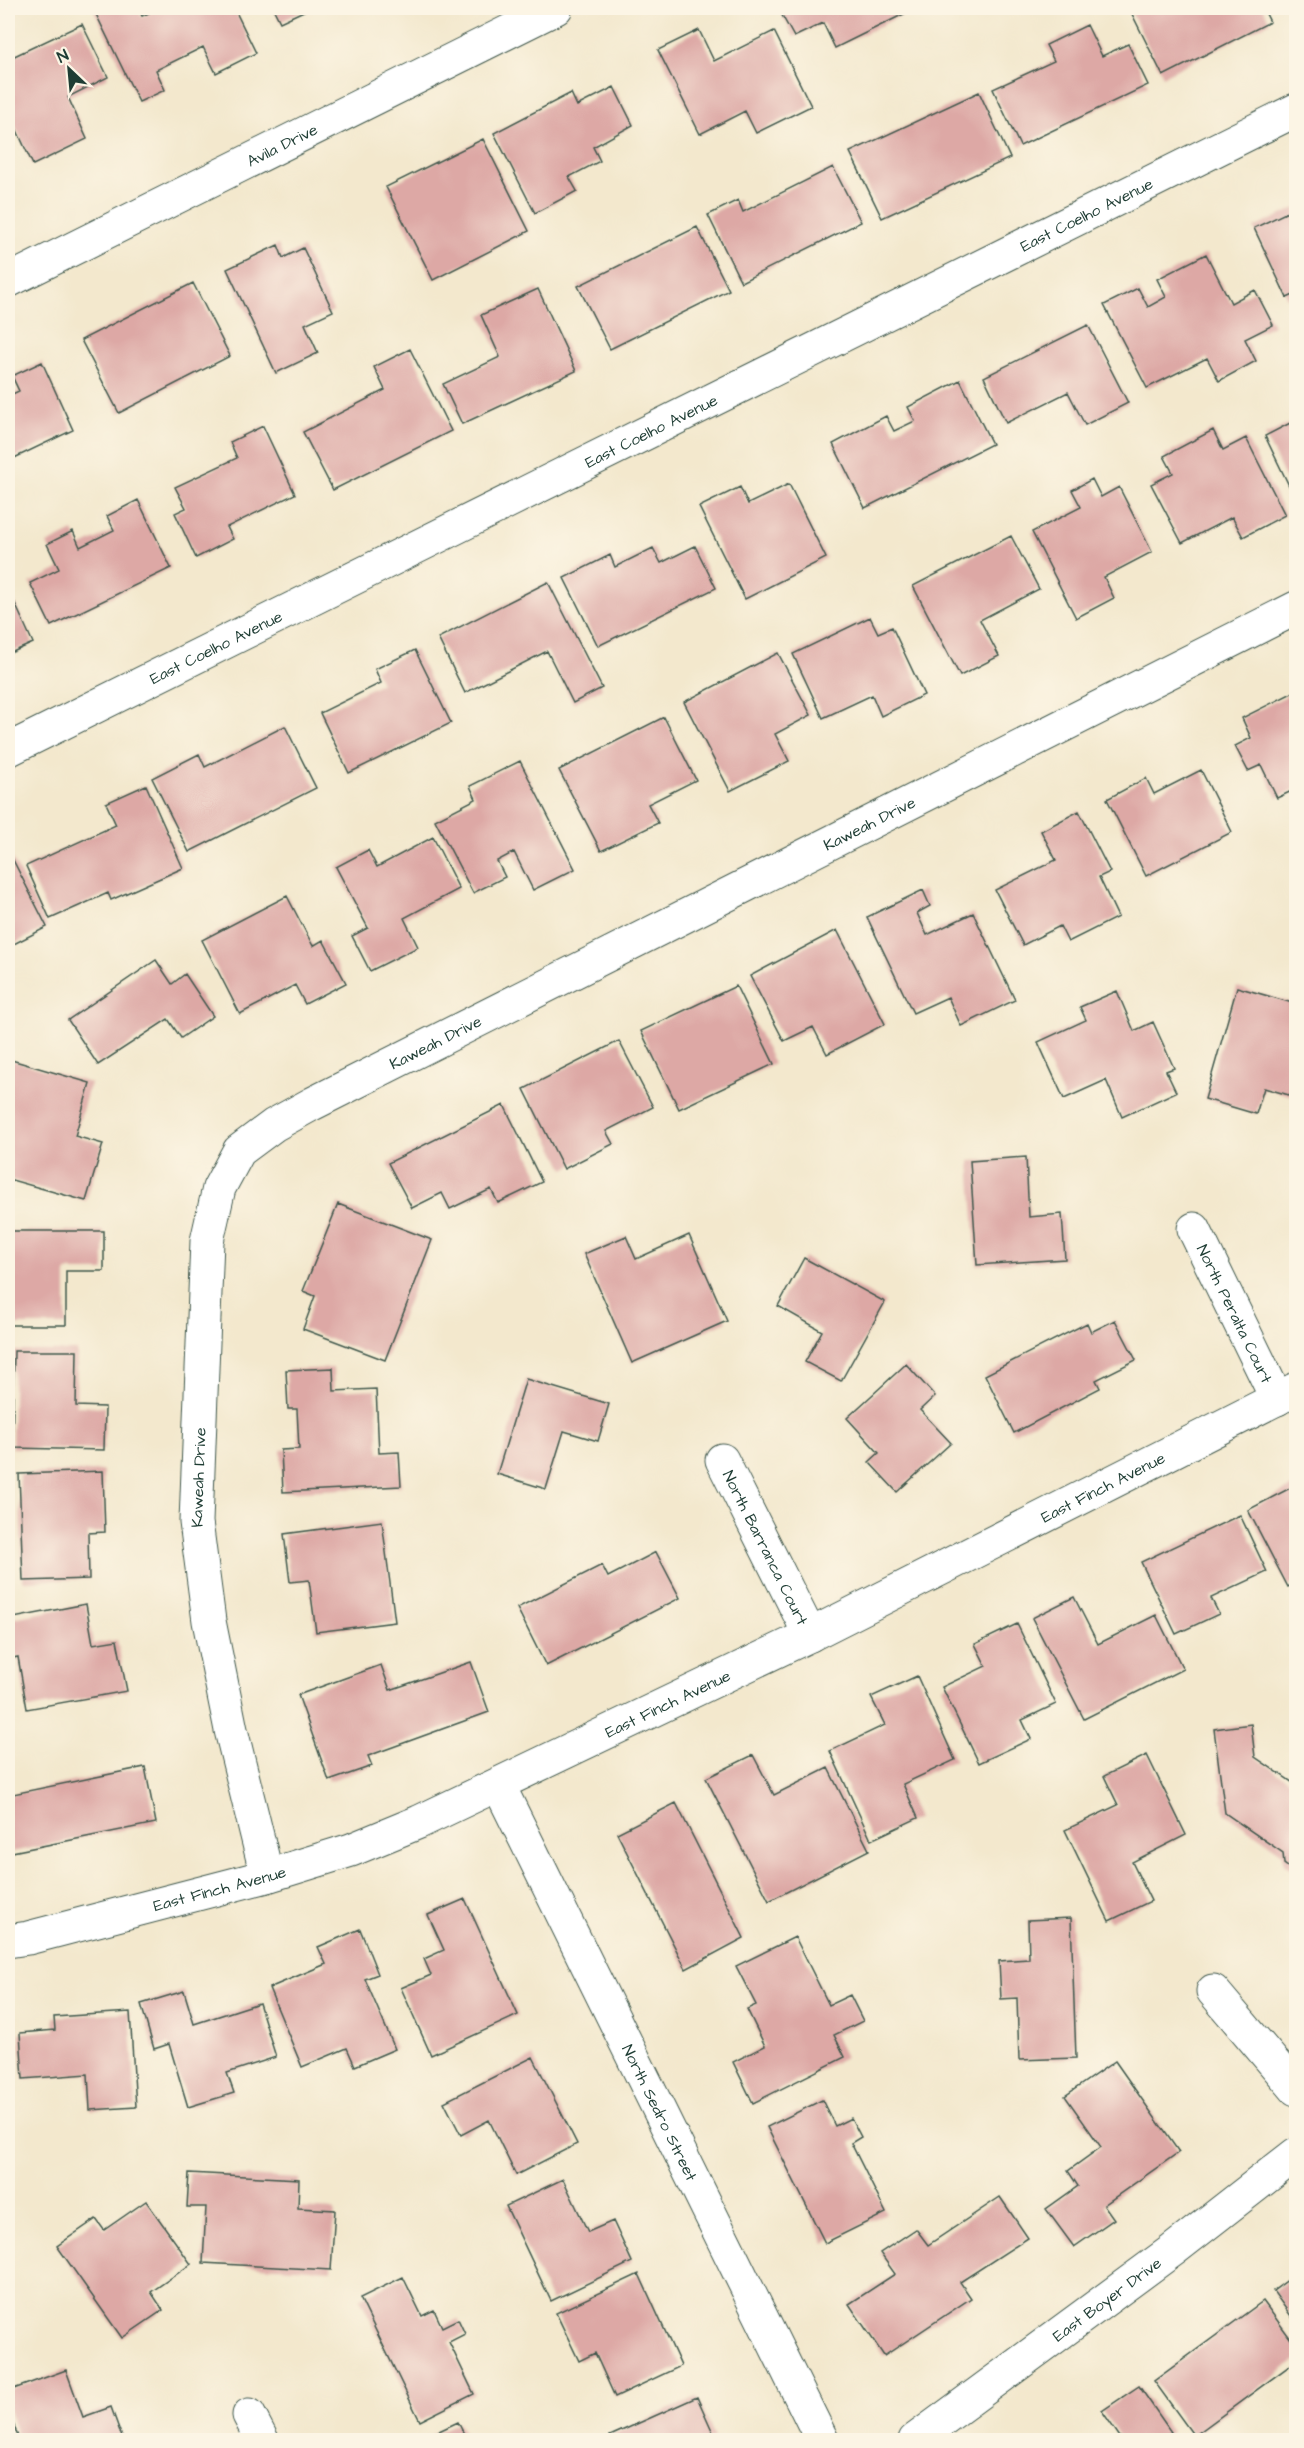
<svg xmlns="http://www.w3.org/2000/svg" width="1304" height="2448" font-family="'Architects Daughter',sans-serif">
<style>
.building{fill:#dda8a5}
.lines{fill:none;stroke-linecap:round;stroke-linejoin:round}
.minor-casing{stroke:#3f574b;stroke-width:35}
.minor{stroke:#fff;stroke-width:33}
.labels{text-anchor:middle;stroke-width:4.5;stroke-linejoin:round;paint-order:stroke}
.street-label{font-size:16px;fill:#1f3d34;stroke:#fcf5e5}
</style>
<rect width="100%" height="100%" fill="#fcf5e5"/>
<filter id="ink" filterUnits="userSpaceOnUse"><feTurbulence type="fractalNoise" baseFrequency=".0167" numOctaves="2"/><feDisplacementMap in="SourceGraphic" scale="12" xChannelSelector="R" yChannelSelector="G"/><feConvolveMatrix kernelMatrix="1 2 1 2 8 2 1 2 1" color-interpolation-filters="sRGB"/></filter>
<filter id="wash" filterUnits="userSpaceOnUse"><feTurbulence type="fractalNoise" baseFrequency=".008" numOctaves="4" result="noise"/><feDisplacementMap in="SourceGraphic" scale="24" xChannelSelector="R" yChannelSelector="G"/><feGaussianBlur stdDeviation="1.35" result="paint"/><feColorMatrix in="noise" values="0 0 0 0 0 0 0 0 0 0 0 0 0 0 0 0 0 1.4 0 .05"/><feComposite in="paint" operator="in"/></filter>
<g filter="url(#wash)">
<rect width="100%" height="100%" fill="#f3e8cd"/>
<g id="blocks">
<path class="building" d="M93,8H138L142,16L160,8H234L256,53L216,73L203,47L156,70L165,90L139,102Z
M273,8H310L280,22Z
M778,8H916L835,48L823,23L794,37Z
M1129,8H1263L1270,22L1163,76Z
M82,24L108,77L68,97L87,139L33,165L8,111V59Z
M1087,25L1102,56L1128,44L1148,85L1020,146L993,89L1054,61L1046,45Z
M699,30L714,61L774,31L811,106L756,133L745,111L700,134L658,50Z
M614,87L633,125L593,147L600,161L569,177L577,191L535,213L494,133L571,93L577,106Z
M979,92L1010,158L882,218L850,152Z
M483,139L529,231L433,280L386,187Z
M833,167L861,222L741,282L708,215L738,200L743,212Z
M1296,208V294L1287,298L1254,228Z
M697,227L729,290L610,349L578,286Z
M278,245L283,258L303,248L333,311L305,324L318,353L276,373L227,269Z
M1206,254L1231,303L1255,290L1273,325L1245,339L1256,361L1219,381L1207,358L1147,388L1104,305L1138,288L1148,307L1166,297L1157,279Z
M193,283L230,356L119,413L81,340Z
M538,289L576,371L462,424L443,384L500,357L481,315Z
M1088,325L1128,403L1085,425L1068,392L1006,423L984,377Z
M410,349L451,431L333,490L303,432L385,390L374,367Z
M42,362L73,430L8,461V396L19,391L12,376Z
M960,380L992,444L865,508L833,444L886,416L894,431L915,421L908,407Z
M1296,420V500L1265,436Z
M263,426L295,494L227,527L233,539L196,558L175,513L186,508L175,487L237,458L230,442Z
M1213,430L1223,450L1246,438L1285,515L1243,537L1232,517L1182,543L1151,484L1173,473L1164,456Z
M1092,479L1101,497L1119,487L1152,552L1104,577L1114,598L1076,618L1032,532L1081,507L1072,490Z
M789,484L826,558L745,599L699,507L740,487L748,504Z
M138,500L171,568L51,626L30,583L59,569L47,544L73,531L80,547L114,530L107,516Z
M1011,536L1039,589L980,620L999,656L960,676L913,586Z
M695,546L716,588L598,646L564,578L610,555L615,567L653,548L661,563Z
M548,582L602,688L573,703L547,651L465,693L438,638Z
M8,588L33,643L8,654Z
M870,617L878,633L892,627L924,695L881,716L872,695L823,718L793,654Z
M415,650L451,723L349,773L320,713L381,683L375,669Z
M778,653L811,715L775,734L789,761L730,791L684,702Z
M1296,691V789L1277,798L1261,765L1248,771L1235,746L1251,738L1242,718Z
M664,717L696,780L648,804L658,823L601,851L559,770Z
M285,726L316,788L189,852L152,778L199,754L205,767Z
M520,761L575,869L533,890L514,852L497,861L505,877L473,893L435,820L476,799L470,786Z
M1201,770L1232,832L1146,876L1107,799L1146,778L1154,794Z
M146,785L183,868L111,900L108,893L50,919L26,866L116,825L106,803Z
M1079,811L1110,872L1099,877L1118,917L1068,942L1060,926L1023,945L995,890L1056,860L1041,831Z
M433,837L459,889L404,918L418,947L370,971L352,936L368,928L336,867L368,850L377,867Z
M10,854L47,927L8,947V856Z
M923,890L930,906L917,913L927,935L973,913L1015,1000L961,1026L948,997L913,1013L867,917Z
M287,896L313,946L323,940L346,983L305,1004L295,985L240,1014L202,940Z
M837,930L885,1024L827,1054L813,1027L784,1041L750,976Z
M156,960L172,984L185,974L213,1016L181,1038L168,1019L98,1065L68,1020Z
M736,986L774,1064L679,1109L641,1031Z
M1237,987L1296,1004V1097L1264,1088L1256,1114L1205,1099Z
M1117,991L1134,1031L1153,1022L1174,1068L1166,1071L1176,1092L1122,1117L1106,1080L1064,1099L1038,1042L1086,1020L1080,1007Z
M619,1041L653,1107L606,1131L613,1144L564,1169L524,1089Z
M8,1059L90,1083L75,1136L103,1144L86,1201L8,1179Z
M504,1105L542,1182L498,1203L491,1189L450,1209L442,1193L412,1208L388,1163Z
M1026,1157L1029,1217L1062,1214L1065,1259L977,1265L970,1161Z
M338,1204L432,1240L385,1360L303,1329L315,1296L303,1291Z
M8,1231H104V1271H66V1325H8Z
M689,1235L727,1321L632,1363L584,1254L626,1236L636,1259Z
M804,1258L885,1302L841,1381L805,1362L822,1331L778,1306Z
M1115,1320L1136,1360L1096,1380L1100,1388L1014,1433L985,1375L1087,1323L1091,1332Z
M14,1351H77L76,1406L105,1407L104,1450L12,1448Z
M906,1364L935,1396L920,1410L951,1443L897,1492L869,1462L879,1453L847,1418Z
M333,1368L334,1391L376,1389L379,1453L399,1452L401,1486L283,1492L281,1450L299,1449L297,1409H288L286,1370Z
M526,1379L609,1404L598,1441L564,1431L546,1489L497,1474Z
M103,1471L105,1532L88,1533L89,1579L23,1581L19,1474Z
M1296,1485V1582L1288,1587L1248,1510Z
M1240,1515L1267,1572L1211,1598L1219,1614L1176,1634L1141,1562Z
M382,1521L395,1622L316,1632L309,1580L290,1582L284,1534Z
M656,1552L680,1598L546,1666L517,1608L602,1565L608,1577Z
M1074,1597L1098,1644L1156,1615L1183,1669L1084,1719L1032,1618Z
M86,1604L93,1644L117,1640L127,1691L27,1709L18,1657L8,1659V1619Z
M1017,1624L1056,1704L1022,1720L1031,1739L979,1763L942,1687L986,1666L975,1644Z
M471,1662L489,1712L368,1756L372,1766L329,1781L298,1695L381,1665L390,1690Z
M917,1676L955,1760L903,1784L918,1818L871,1840L830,1751L885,1725L871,1697Z
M1251,1724L1255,1757L1296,1785V1873L1284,1864L1283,1853L1225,1813L1214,1729Z
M753,1755L774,1795L828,1768L869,1850L769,1901L706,1778Z
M1147,1755L1186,1835L1132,1862L1151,1901L1109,1921L1065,1830L1118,1805L1104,1776Z
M145,1767L156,1823L12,1852L8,1829V1795Z
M676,1803L744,1938L686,1969L617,1833Z
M465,1899L518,2015L431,2055L401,1988L431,1975L424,1959L444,1950L428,1915Z
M1071,1918L1076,2058L1019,2060L1017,1998L1001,1999L999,1961L1029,1959L1028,1920Z
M360,1929L378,1974L365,1979L395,2049L355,2066L347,2048L302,2067L269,1988L326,1964L318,1947Z
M795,1937L829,2005L850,1995L863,2021L834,2035L845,2057L753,2103L733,2062L765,2046L747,2009L756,2005L736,1966Z
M184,1991L194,2024L259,2003L276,2057L227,2073L234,2093L188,2107L169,2044L154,2049L141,2004Z
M130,2012L136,2107L90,2110L88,2074L23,2079L20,2033L55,2030L54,2017Z
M533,2057L577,2144L516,2175L489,2120L461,2135L444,2102Z
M1115,2061L1179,2152L1104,2205L1114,2219L1074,2247L1046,2209L1078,2186L1068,2171L1101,2147L1065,2096Z
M822,2100L835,2126L851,2118L861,2137L851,2143L886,2213L825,2243L767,2127Z
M189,2173L299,2179L298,2208L335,2210L331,2270L203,2263L206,2207H187Z
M563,2179L588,2232L613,2221L632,2262L551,2301L506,2206Z
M1000,2197L1028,2238L960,2282L971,2298L884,2356L849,2304L895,2274L880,2253L916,2229L928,2245Z
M146,2201L191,2264L151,2292L163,2310L122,2338L57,2246L96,2219L104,2230Z
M639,2274L681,2366L615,2397L595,2353L579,2361L556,2313Z
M1296,2274V2323L1273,2291Z
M403,2277L422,2316L434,2310L442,2327L458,2319L465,2334L449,2342L474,2394L420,2421L360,2298Z
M1263,2301L1296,2346V2361L1194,2436L1154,2381Z
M66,2370L83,2417L111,2407L123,2440H19L8,2408V2391Z
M1139,2386L1171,2432L1165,2436L1167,2440H1122L1102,2411Z
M697,2397L715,2437L706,2440H611L610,2436Z
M458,2422L467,2440H420Z"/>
</g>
</g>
<g filter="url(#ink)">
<use href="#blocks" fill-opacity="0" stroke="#3f574b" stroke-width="1.5"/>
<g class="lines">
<defs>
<g id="minor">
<path id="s1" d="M8,281L556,8"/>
<path id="s2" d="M8,750L1296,110"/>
<path id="s3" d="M1194,1229L1277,1399"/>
<path id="s4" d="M722,1460L810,1635"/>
<path id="s5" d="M499,1786L822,2440"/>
<path id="s6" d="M267,1876L231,1730L209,1621L196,1522L207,1241L219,1188L239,1151L274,1125L312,1104L1296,608"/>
<path id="s7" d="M8,1941L28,1938L267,1876L351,1850L419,1822L810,1635L1296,1389"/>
<path d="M1213,1991L1296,2089"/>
<path d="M249,2415L262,2440"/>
<path id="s8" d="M915,2440L1173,2250L1296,2154"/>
</g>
</defs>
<use href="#minor" class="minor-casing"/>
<use href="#minor" class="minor"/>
</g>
</g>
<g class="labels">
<g class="street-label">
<text dy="6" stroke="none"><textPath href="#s1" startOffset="306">Avila Drive</textPath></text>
<text dy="6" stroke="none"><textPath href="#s2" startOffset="1204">East Coelho Avenue</textPath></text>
<text dy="6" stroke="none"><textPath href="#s2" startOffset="718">East Coelho Avenue</textPath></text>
<text dy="6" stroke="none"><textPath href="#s2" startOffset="232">East Coelho Avenue</textPath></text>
<text dy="6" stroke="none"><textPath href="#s6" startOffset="1450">Kaweah Drive</textPath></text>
<text dy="6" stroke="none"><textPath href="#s6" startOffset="964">Kaweah Drive</textPath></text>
<text dy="6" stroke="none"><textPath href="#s3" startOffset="94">North Peralta Court</textPath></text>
<text dy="6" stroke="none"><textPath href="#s6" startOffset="406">Kaweah Drive</textPath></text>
<text dy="6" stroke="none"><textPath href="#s7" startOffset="1190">East Finch Avenue</textPath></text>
<text dy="6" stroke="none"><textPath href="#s4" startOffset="98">North Barranca Court</textPath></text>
<text dy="6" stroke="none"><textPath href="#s7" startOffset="704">East Finch Avenue</textPath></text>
<text dy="6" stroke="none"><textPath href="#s7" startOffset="218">East Finch Avenue</textPath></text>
<text dy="6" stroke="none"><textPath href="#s5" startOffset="364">North Sedro Street</textPath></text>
<text dy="6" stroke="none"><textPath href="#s8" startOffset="238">East Boyer Drive</textPath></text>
</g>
</g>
<rect width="1304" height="2448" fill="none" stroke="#fcf5e5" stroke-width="30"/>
<g transform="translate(69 69) rotate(334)" stroke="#fcf5e5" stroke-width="4.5" paint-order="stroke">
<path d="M0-4.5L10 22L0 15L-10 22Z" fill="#1f3d34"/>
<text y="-9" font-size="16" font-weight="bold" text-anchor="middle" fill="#1f3d34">N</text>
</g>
</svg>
